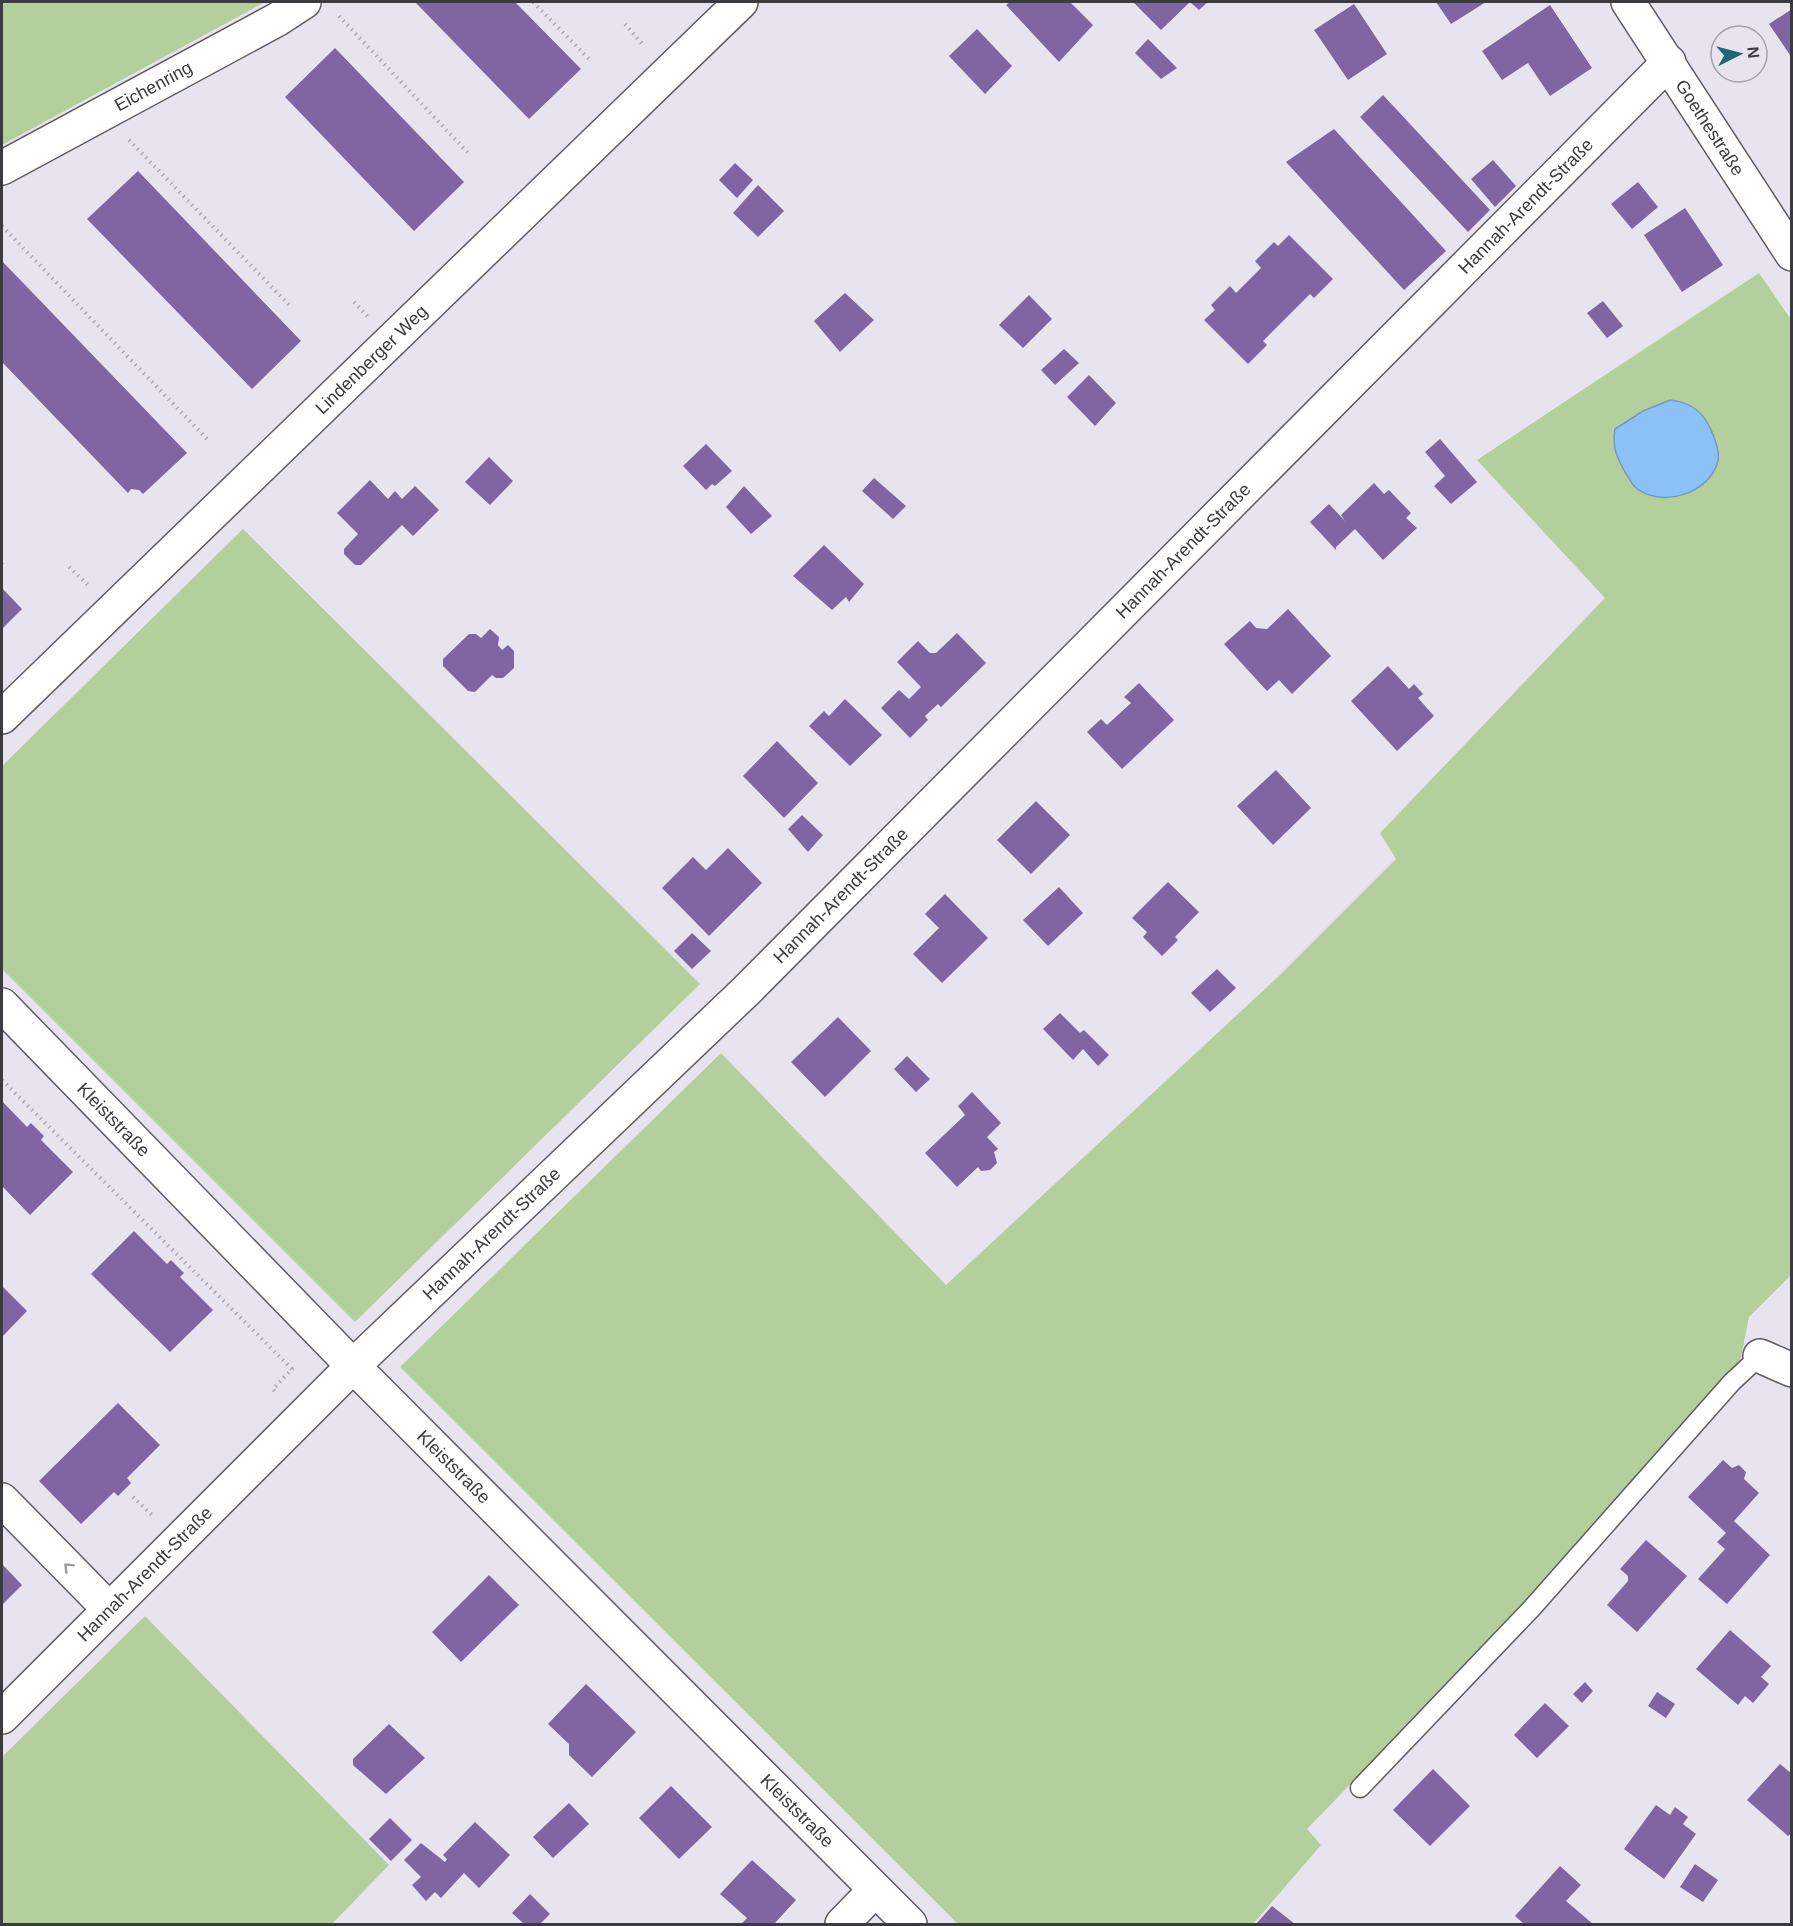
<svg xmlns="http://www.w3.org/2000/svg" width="1793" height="1926" font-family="Helvetica,sans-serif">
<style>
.green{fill:#b3cf9c}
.water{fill:#8cc1f7;stroke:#7498c0;stroke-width:1.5}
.building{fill:#7f65a1}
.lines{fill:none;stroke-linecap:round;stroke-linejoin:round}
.service-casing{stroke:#5f5b64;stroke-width:21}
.minor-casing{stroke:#5f5b64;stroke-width:36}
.path{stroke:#aca9b2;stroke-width:4;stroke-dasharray:1.5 4.5;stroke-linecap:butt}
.service{stroke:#fff;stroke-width:18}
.minor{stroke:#fff;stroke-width:33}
.oneway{stroke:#9d9c9e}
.labels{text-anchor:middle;stroke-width:6;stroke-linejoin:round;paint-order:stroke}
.street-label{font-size:18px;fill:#3b3a3e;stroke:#e8e4ef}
</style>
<rect width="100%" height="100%" fill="#e8e4ef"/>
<path class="green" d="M2,2H265L2,145Z
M1759,273L1792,321L1791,1275L1749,1317L1740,1362L1529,1600L1307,1829L1321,1845L1253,1924H958L400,1367L721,1053L946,1285L1280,975L1396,859L1380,833L1605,598L1477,460Z
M243,529L700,984L355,1322L2,969V766Z
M145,1616L389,1865L332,1924H2V1757Z"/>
<path class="water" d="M1670,400C1690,402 1703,411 1711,430C1715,439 1720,451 1718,461C1710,494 1660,509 1635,487C1631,483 1628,476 1625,472C1616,456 1612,446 1615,429L1643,411Z"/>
<path class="building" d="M415,2H515L581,69L529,119Z
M1010,2H1070L1093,25L1059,62L1006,5Z
M1133,2H1190L1161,30Z
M1190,2H1208L1199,10Z
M1436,2H1486L1451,24Z
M1354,4L1387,54L1348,80L1314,30Z
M1550,5L1592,68L1550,96L1528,63L1502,80L1482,51Z
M1792,9V58L1769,24Z
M977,29L1012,66L985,94L949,56Z
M1148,39L1177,68L1161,79L1135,53Z
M335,48L464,182L414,231L285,97Z
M1383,95L1490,210L1468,232L1360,117Z
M1334,129L1446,251L1404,290L1286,162Z
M1493,160L1516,186L1495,207L1471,179Z
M735,163L753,180L737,198L719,180Z
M138,171L301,341L252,389L87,219Z
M1638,182L1658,207L1632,229L1611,204Z
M758,185L784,211L758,237L733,213Z
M1685,208L1723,265L1682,292L1644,235Z
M1289,235L1333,279L1314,298L1310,294L1263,341L1267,345L1248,364L1204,320L1215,310L1211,305L1230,286L1236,293L1261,268L1255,261L1274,242L1278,246Z
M2,261L187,453L143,494L139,490L131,489L128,493L2,362Z
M845,293L874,320L840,352L814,321Z
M1029,295L1052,319L1023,348L999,325Z
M1603,301L1623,326L1607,338L1587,313Z
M1064,349L1079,363L1055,385L1041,370Z
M1089,375L1116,403L1095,426L1067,397Z
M1440,439L1477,482L1451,504L1434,486L1445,476L1425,452Z
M706,444L732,471L715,486L712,484L706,490L683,466Z
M489,457L513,481L490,505L465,482Z
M874,478L906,506L893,519L862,491Z
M370,480L388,499L395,491L402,499L415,486L439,510L413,536L402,525L361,565H355L344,554V549L358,534L337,513Z
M1374,483L1384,494L1389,490L1411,513L1406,518L1417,528L1383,560L1355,529L1336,547V550L1310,522L1329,504L1345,521L1341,515Z
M744,486L772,516L751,534L726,507Z
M824,545L864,584L849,602L846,597L832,610L793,576Z
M2,588L22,609L2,629Z
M1288,609L1331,656L1292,694L1279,680L1267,691L1224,644L1250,621L1256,628L1267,629Z
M490,629L499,637L498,645L502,650L508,645L514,651V668L503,678H496L492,675L475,692L468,691L443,666V659L469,634H476L481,638Z
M957,633L986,663L941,707L938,704L925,716L928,720L910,738L881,708L899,690L909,699L921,687L897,662L918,641L930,653H936Z
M1388,666L1409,689L1414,684L1423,694L1418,698L1434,716L1397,751L1351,701Z
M1139,683L1174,720L1122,769L1087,732L1101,719L1107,725L1131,703L1124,697Z
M845,699L882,735L850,766L809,726L824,711L829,716Z
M777,741L818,783L784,818L743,776Z
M1276,770L1311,808L1273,845L1237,806Z
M1036,801L1070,835L1031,874L997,840Z
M802,815L823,835L808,852L788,829Z
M728,848L762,883L709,936L662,888L693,857L706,870Z
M1168,882L1199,912L1175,937L1178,940L1162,956L1143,937L1147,932L1132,918Z
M1059,887L1083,913L1048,946L1023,920Z
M945,894L988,938L942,983L913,954L939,928L925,914Z
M692,933L711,951L692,969L674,951Z
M1217,969L1236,988L1210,1012L1191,993Z
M1060,1013L1080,1033L1084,1030L1109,1055L1098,1066L1083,1049L1073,1060L1043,1029Z
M838,1017L871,1051L825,1097L791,1062Z
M907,1056L930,1079L916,1092L894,1069Z
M972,1092L1001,1123L987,1137L998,1149L994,1152L997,1163L990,1170L981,1171L978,1167L957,1187L925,1153L965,1115L958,1106Z
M2,1101L27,1127L31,1123L44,1136L41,1140L73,1172L30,1215L2,1186Z
M134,1231L167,1264L171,1260L184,1273L180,1277L213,1310L170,1352L91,1274Z
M2,1286L27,1311L2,1337Z
M118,1403L160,1445L127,1478L131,1483L118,1496L114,1492L81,1524L39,1481Z
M1723,1460L1732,1468L1739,1465L1746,1472L1744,1479L1759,1493L1734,1521L1770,1555L1727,1604L1698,1579L1725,1549L1717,1542L1726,1533L1688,1497Z
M1646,1540L1687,1576L1637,1632L1607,1605L1628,1581V1576L1620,1569Z
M2,1564L22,1585L2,1605Z
M489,1575L519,1605L461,1662L432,1632Z
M1730,1630L1771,1666L1761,1677L1769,1684L1753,1703L1745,1696L1738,1705L1696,1669Z
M1585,1682L1593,1691L1582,1703L1573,1694Z
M586,1684L636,1732L592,1777L569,1755V1744L548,1724Z
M1657,1692L1675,1704L1666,1718L1648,1706Z
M1545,1703L1569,1726L1537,1758L1514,1735Z
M389,1724L425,1758L386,1794L353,1765V1759Z
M1780,1764L1792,1774V1833L1788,1836L1747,1800Z
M1433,1769L1470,1806L1430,1846L1393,1810Z
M671,1786L712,1827L679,1859L639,1818Z
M569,1803L589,1824L553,1858L533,1837Z
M1656,1805L1670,1815L1675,1807L1688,1817L1683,1824L1696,1834L1664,1879L1624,1849Z
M390,1818L412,1840L391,1861L369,1839Z
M475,1822L510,1855L479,1888L464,1873L441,1898L435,1892L426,1901L412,1885L421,1877L404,1860L421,1843L445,1862L447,1859L443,1855Z
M752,1860L796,1900L774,1924H741L747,1918L720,1894Z
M1695,1864L1718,1880L1703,1902L1680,1887Z
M1560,1866L1581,1885L1566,1901L1593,1924H1524L1515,1916Z
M530,1894L550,1914L540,1924H524L512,1913Z
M1272,1906L1295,1924H1256Z"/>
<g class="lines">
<defs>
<path id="service" d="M1360,1788L1532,1608L1732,1382L1760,1356"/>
<g id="minor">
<path id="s1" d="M1628,2L1792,254"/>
<path id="s2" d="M2,168L278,19L304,2"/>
<path id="s3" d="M2,717L741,2"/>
<path id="s4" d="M2,1005L353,1366L910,1924"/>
<path d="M1760,1356L1792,1370"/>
<path d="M2,1500L109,1609"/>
<path id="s5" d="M2,1717L353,1366L747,990L1669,62"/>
<path d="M842,1924L874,1891"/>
</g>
</defs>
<use href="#service" class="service-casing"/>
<use href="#minor" class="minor-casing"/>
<path class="path" d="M533,2L591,61
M339,16L470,155
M625,24L644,46
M129,140L292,308
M2,226L209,441
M354,302L368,317
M2,563V564
M69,567L88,585
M2,1080L292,1369L273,1389L277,1394
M133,1497L154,1517"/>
<use href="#service" class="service"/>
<use href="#minor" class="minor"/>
</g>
<defs><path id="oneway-chevron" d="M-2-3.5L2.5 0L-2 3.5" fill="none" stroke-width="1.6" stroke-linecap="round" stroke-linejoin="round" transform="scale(1.5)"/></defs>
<use class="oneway" href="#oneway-chevron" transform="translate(68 1567) rotate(-135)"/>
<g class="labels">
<g class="street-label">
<text dy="6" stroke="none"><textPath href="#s2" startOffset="172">Eichenring</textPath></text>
<text dy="6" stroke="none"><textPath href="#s1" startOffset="150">Goethestraße</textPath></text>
<text dy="6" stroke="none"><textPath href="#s5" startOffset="2146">Hannah-Arendt-Straße</textPath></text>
<text dy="6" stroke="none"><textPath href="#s3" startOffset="514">Lindenberger Weg</textPath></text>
<text dy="6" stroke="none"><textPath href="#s5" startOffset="1660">Hannah-Arendt-Straße</textPath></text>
<text dy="6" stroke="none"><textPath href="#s5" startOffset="1174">Hannah-Arendt-Straße</textPath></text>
<text dy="6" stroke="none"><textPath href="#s4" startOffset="160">Kleiststraße</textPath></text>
<text dy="6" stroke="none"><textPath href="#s5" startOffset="688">Hannah-Arendt-Straße</textPath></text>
<text dy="6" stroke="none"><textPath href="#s4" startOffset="646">Kleiststraße</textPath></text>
<text dy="6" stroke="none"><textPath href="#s5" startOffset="202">Hannah-Arendt-Straße</textPath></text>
<text dy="6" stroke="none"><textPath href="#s4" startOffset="1132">Kleiststraße</textPath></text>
</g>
</g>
<rect width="1793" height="1926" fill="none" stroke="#3b3a3e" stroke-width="6"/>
<g transform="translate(1739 54) rotate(84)"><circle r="28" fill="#e8e4ef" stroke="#a3a0a8" stroke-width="1.5"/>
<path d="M0-4.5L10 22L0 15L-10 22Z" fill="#206775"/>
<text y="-9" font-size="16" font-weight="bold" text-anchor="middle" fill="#3b3a3e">N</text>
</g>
</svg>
